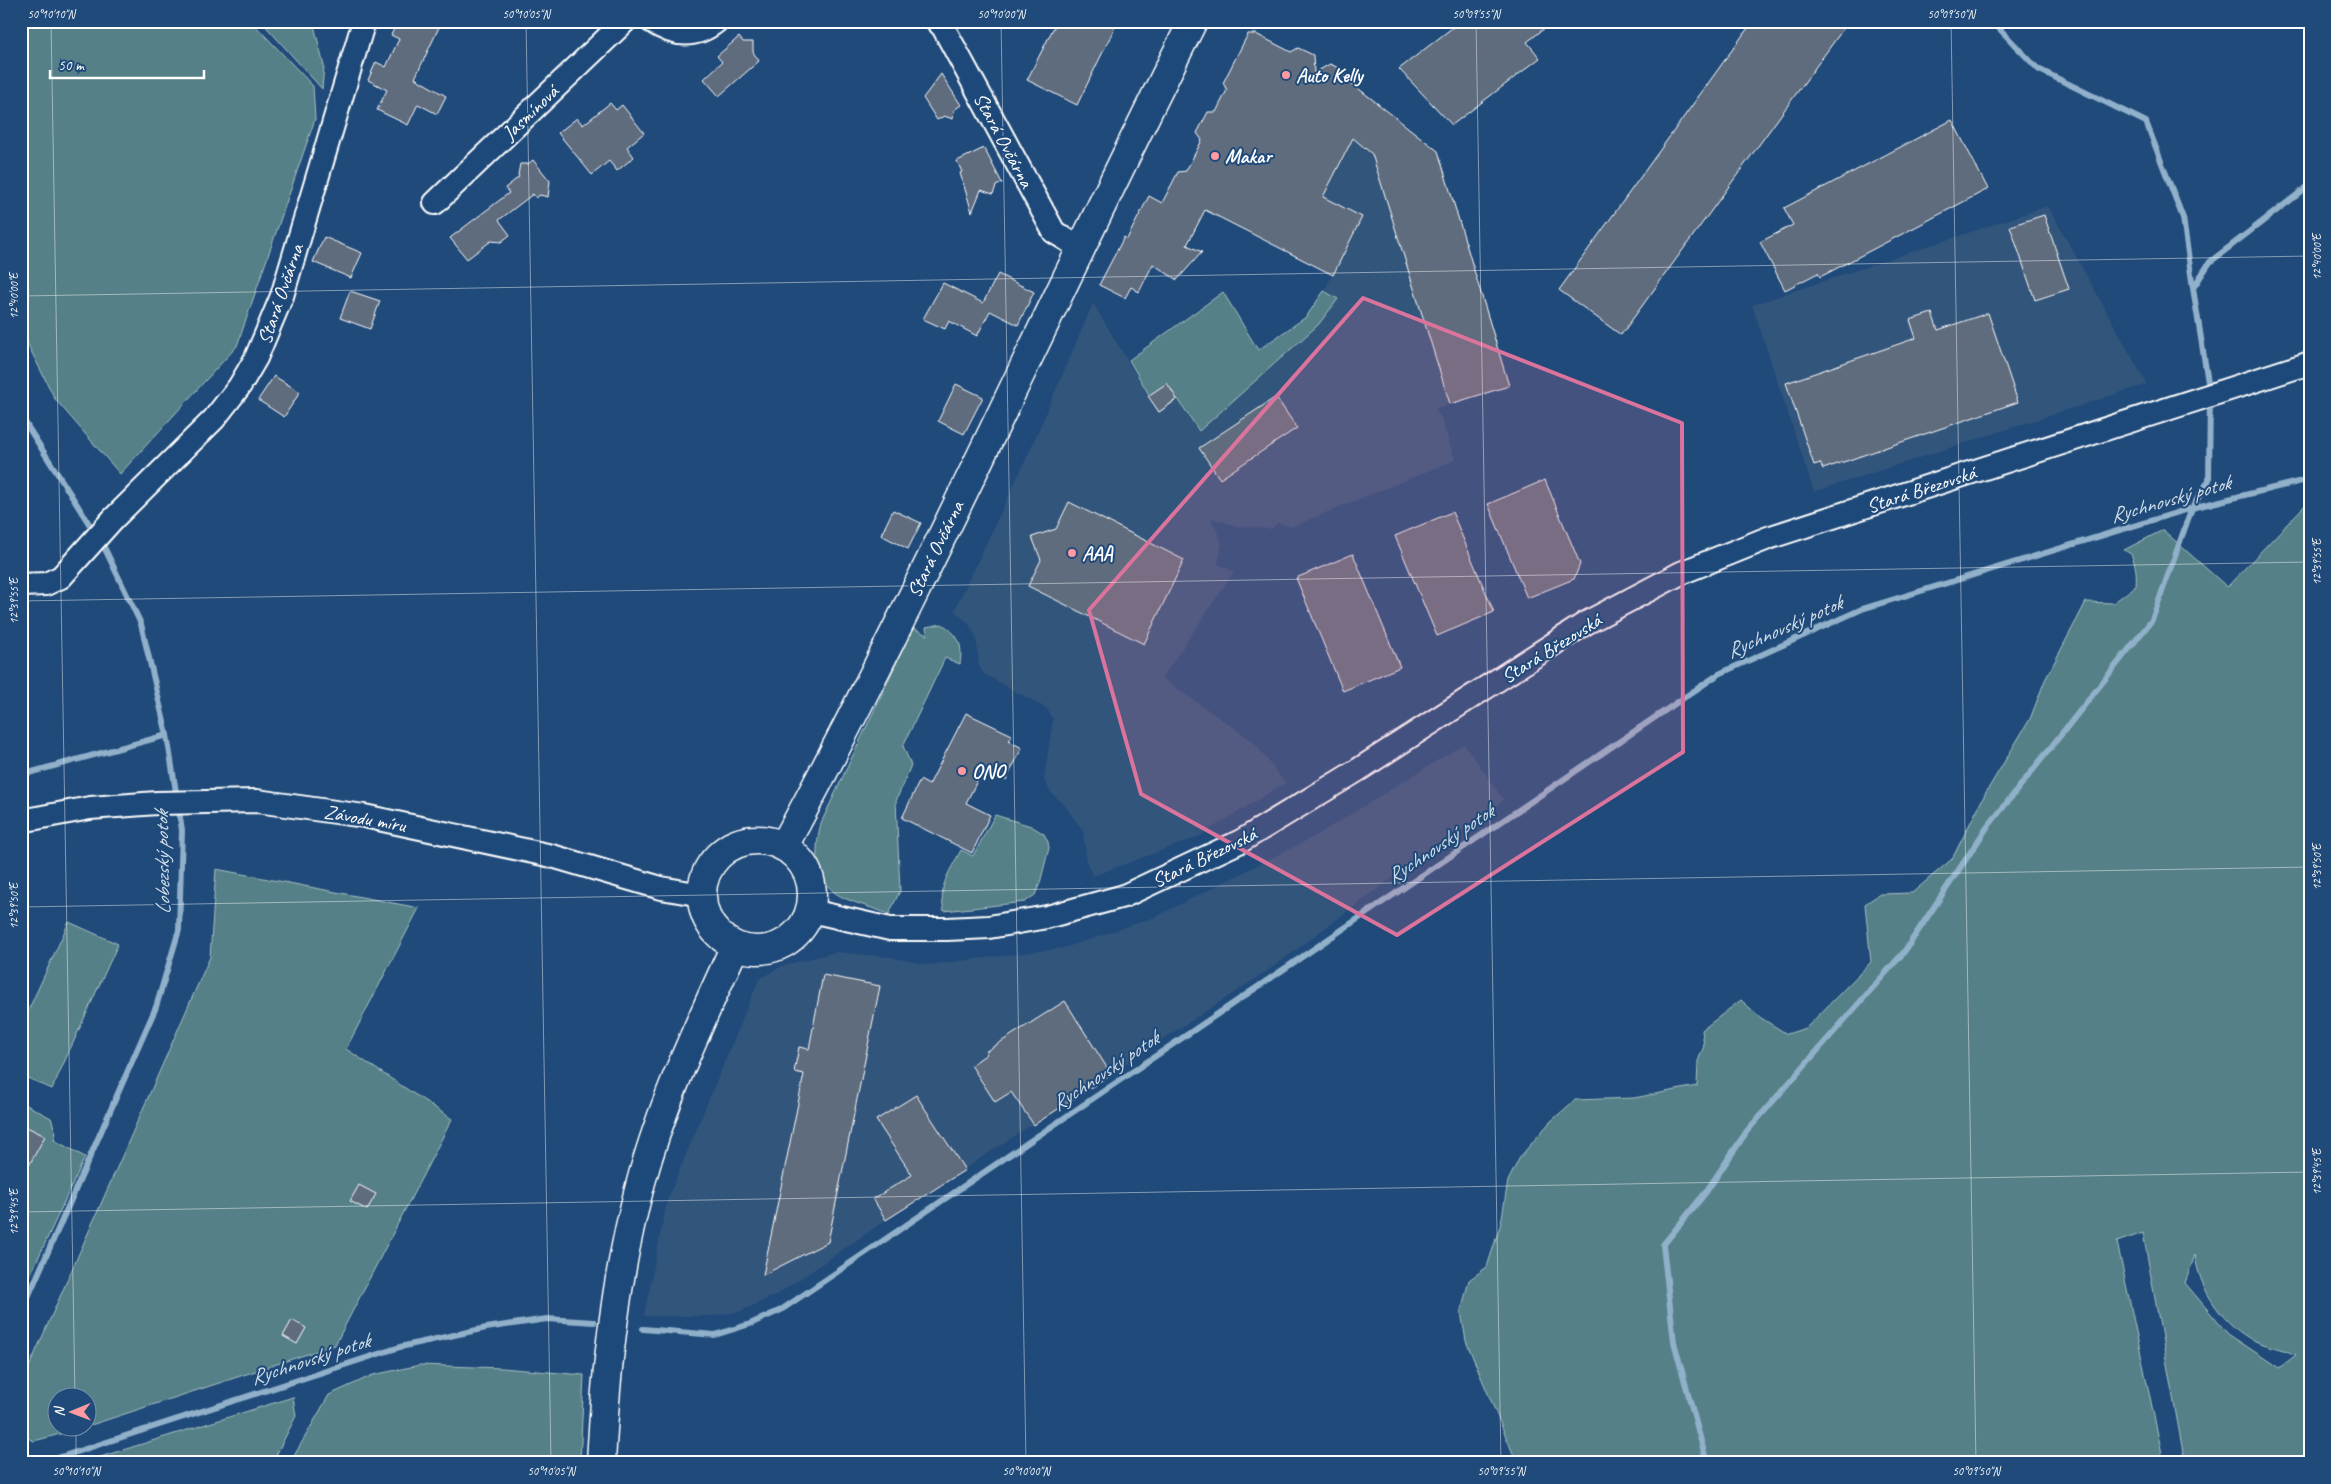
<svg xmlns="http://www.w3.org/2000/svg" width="2331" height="1484" font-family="Caveat,sans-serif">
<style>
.built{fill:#32547b}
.green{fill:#558087;stroke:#aac0c3;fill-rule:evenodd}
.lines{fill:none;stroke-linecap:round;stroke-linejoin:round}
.stream{stroke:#91b0c9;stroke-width:6}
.building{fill:#5e6c7e;stroke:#fff}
.minor-casing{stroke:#fff;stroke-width:26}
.secondary-casing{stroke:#fff;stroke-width:31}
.minor{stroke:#1f4a7a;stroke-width:22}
.secondary{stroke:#1f4a7a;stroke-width:28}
.marked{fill:#da749d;fill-opacity:0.2;stroke:#da749d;stroke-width:4;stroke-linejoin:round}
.ticks{fill:none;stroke:#fff;stroke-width:1;stroke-opacity:0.45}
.poi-dot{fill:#ff9aa2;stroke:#1f4a7a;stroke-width:2}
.labels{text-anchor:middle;stroke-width:4;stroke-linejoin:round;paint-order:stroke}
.poi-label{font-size:20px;font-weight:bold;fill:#fff;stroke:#1f4a7a;text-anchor:start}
.street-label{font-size:20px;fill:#fff;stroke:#1f4a7a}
.water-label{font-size:21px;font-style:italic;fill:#d1dee8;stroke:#1f4a7a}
.neatline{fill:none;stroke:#fff;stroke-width:2}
.ticks-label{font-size:12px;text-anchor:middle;fill:#fff}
</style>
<rect width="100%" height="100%" fill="#1f4a7a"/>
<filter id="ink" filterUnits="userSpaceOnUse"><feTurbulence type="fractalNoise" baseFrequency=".02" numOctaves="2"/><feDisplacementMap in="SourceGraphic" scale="10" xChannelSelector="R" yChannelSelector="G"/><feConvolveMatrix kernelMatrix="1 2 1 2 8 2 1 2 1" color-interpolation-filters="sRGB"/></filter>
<g filter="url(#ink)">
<path class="built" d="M1353,138L1387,166L1450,404L1435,409L1441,418L1455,460L1291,527L1278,523L1271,529L1236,526L1211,518L1222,543L1218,564L1234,572L1162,678L1253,741L1285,783L1198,837L1093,876L1087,864L1083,831L1065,806L1050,791L1044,779L1053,720L1047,709L984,674L979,666L976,637L968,623L954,611L1027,457L1093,303L1158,411L1177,399L1197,429L1338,299L1324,291L1362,217L1323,197Z
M2048,206L2147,384L1814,492L1752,305Z
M1464,744L1504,800L1387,882L1269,970L886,1220L778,1294L741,1311L713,1316H644L667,1200L759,979L784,965L837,952L890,957L928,965L1063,948L1085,941L1155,917L1317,835Z"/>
<path class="green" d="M21,21H251L313,86L315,119L237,346L120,474L55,399L21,331Z
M261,21H313L324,66L322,89Z
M1324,291L1338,299L1318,325L1199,431L1178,399L1159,412L1129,360L1223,292L1258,350L1306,317Z
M2310,500V1463H2185L2143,1233L2117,1242L2164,1463H1517L1466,1341L1461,1312L1469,1280L1487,1267L1501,1223L1508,1181L1520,1157L1550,1122L1575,1100L1634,1098L1697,1086L1698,1061L1704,1046L1702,1030L1741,1000L1761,1018L1787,1034L1806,1028L1871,962L1865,904L1880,894L1912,893L1952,859L1985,794L2030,719L2045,680L2086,602L2113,603L2136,586C2137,574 2136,565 2131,554L2124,550L2163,530L2227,587ZM2195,1255C2199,1287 2220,1321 2249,1338C2263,1346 2282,1348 2296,1355L2279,1368L2228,1334L2185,1283Z
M942,624C959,635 963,644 960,664L945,658L903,746L911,765L896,801L900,891L889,914C876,909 843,900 834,892C813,874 815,847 821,823L913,628L927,635L926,627Z
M995,815L1031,826L1044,834L1048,842L1049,848L1040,883L1035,895L1025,902L944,911C938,885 949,873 961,850L973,856Z
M216,869L419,908L346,1049L452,1119L335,1345L88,1426V1396H58V1426L86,1427L34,1441L21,1435V1385L210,957Z
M69,922L118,944L52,1089L21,1075V1026Z
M21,1102L51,1118L56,1133L54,1140L85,1157L21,1295Z
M420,1365L502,1368L584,1375L580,1463H290L329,1395L373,1375Z
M293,1397L296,1416L272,1463H81Z"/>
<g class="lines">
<path class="stream" d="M1992,21L2038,69L2146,122L2183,218L2193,288
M21,416L105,549L141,624L167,735L182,830L179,930L156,1007L21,1313
M21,775L167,735
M643,1329L715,1335L750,1324L781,1310L1719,674L1862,609L2192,508L2310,479
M42,1463L400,1347L486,1328L547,1319L594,1322
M1707,1463L1674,1342L1663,1245L1706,1192L1747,1131L1904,952L1986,829L2152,620L2192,508L2209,480L2210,395L2193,288L2210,262L2310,185"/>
</g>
<path class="building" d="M398,21H442L415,78L446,96L437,114L418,104L408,125L377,110L387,90L368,80L376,62L386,67L399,39L391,35Z
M1057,21H1118L1077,105L1027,80Z
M1461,21H1554L1527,42L1540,58L1452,125L1399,69Z
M1753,21H1849L1621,335L1559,290Z
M1248,34H1256L1291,52L1298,48L1313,55L1314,73L1330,64L1345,71V78L1438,151L1509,386L1450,404L1372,154L1353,138L1323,197L1362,217L1333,275L1205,210L1187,245L1202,252L1177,280L1153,264L1139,292L1131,287L1125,298L1099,285L1124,237L1127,239L1149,196L1162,203L1178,172L1186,171L1202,140L1197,133L1208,112H1216L1227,90L1223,83Z
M739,37L743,42H753V52L759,61L719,96L704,79L722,62L717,56Z
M941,74L961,105L954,110L953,119L944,116L937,120L923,98Z
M610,103L616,110L622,105L644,133L627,147L634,157L617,171L609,161L592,175L558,133L577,118L583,125Z
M1952,120L1988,189L1820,277L1818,273L1785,290L1760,242L1793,225L1784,208Z
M984,148L1002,183L996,186L993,194L981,190L972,212L960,173L962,172L957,161Z
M533,160L550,181L548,197L540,195L536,198L533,194L499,220L510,235L501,242L491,241L467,259L450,238L509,193L505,188L519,177L518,175L520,164H528Z
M2044,215L2069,289L2035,300L2010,226Z
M324,237L362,253L351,278L313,262Z
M998,274L1034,292L1018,325L990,311L977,336L949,321L945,329L923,319L943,283L983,303Z
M350,291L380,301L370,329L340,318Z
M1932,313L1938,330L1988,313L2018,402L1823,469L1820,463L1814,465L1786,383L1916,338L1910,320Z
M274,376L300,392L284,417L258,400Z
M1167,383L1177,399L1159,412L1148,396Z
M956,384L983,397L964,434L938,421Z
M1276,397L1297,428L1220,479L1199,448Z
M1545,480L1580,564L1574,579L1527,598L1488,504Z
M1069,502L1184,560L1144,644L1028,586L1041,560L1032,537L1056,529Z
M893,510L921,523L908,549L881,535Z
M1452,512L1494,612L1437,636L1395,536Z
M1353,554L1400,667L1343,691L1296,578Z
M966,713L1012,735L1009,741L1022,748L1006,780L983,769L966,803L990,815L972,853L902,818L920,780L929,785Z
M823,975L880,986L828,1242L763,1275L804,1074L794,1072L799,1047L809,1049Z
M1065,1001L1111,1074L1034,1125L1011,1092L995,1102L971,1065L987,1054L985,1052Z
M916,1095L965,1170L886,1220L873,1199L912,1175L876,1120Z
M21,1124L45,1136L21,1180Z
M359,1185L376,1194L367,1210L350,1201Z
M292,1320L306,1328L297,1344L283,1336Z"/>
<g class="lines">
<defs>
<path id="minor" d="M651,21C673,36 695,39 717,21
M937,21L943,27L1054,232L1080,248
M435,203L625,21
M21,585L46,584L61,577L113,519L214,419L239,387L256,358L282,296L364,21
M21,821L90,808L157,803L257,801L364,816L552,856L661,888L702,895
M811,911L890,929H947L989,927L1047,917L1124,896L1241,841L1358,770L1586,623L1681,573L1768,538L2310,363"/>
<path id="secondary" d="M702 895a55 55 0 1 1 110 0a55 55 0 1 1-110 0Z
M784,846C930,576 1054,295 1193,21
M601,1463C606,1368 616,1273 641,1182C663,1100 700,1023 735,946"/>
</defs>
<use href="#minor" class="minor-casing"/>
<use href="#secondary" class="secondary-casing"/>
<use href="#minor" class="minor"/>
<use href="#secondary" class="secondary"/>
</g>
</g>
<path class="marked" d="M1363,298L1682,423L1683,752L1397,935L1141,794L1089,610Z"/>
<path class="ticks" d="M51,21L75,1396M526,21L551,1463M1001,21L1026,1463M1476,21L1501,1463M1951,21L1976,1463M21,296L2310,256M21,601L2310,562M21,907L2310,867M21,1212L2310,1172M76,1426V1463"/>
<g class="poi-dot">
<circle cx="1286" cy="75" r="5"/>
<circle cx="1215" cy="156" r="5"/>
<circle cx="1072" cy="553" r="5"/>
<circle cx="962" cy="771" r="5"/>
</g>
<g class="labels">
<g class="poi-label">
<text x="1296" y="82">Auto Kelly</text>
<text x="1225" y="163">Makar</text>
<text x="1082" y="560">AAA</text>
<text x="972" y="778">ONO</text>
</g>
<g class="street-label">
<text transform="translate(530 112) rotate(-44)" y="7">Jasmínová</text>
<text transform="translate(1004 140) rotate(62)" y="7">Stará Ovčárna</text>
<text transform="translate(280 294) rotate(-71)" y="7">Stará Ovčárna</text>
<text transform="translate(1921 489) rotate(-18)" y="7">Stará Březovská</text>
<text transform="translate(935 549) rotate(-64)" y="7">Stará Ovčárna</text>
<text transform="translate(1551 648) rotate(-32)" y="7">Stará Březovská</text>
<text transform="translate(365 818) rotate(10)" y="7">Závodu míru</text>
<text transform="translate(1204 857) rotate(-26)" y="7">Stará Březovská</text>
</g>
<g class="water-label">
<text transform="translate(2170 499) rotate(-16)" y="7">Rychnovský potok</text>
<text transform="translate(1784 627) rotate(-24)" y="7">Rychnovský potok</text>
<text transform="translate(1440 844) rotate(-34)" y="7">Rychnovský potok</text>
<text transform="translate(162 863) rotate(-91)" y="7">Lobezský potok</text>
<text transform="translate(1105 1071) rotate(-34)" y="7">Rychnovský potok</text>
<text transform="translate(310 1359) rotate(-18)" y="7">Rychnovský potok</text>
</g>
</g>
<rect width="2331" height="1484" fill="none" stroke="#1f4a7a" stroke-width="55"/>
<g transform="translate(72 1412) rotate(269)"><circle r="24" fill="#1f4a7a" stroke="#7992af"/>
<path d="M0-4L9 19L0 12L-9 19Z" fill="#ff9aa2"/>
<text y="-8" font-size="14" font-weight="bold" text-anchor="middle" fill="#ffffff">N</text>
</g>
<path d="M50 70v8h154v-8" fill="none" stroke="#ffffff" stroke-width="2.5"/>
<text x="58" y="70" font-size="15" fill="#ffffff" stroke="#1f4a7a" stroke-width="4" paint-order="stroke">50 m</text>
<rect x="28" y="28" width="2276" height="1428" class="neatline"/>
<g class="ticks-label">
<text x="51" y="18">50°10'10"N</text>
<text x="526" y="18">50°10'05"N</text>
<text x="1001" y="18">50°10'00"N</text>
<text x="1476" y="18">50°09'55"N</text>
<text x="1951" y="18">50°09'50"N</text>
<text transform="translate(2317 257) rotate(-90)" y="4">12°40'00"E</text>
<text transform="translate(14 296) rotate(-90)" y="4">12°40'00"E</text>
<text transform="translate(2317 562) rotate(-90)" y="4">12°39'55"E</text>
<text transform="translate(14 601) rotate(-90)" y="4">12°39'55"E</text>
<text transform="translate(2317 867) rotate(-90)" y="4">12°39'50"E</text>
<text transform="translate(14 906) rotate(-90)" y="4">12°39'50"E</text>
<text transform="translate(2317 1172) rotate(-90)" y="4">12°39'45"E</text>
<text transform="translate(14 1212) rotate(-90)" y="4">12°39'45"E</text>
<text x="76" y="1475">50°10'10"N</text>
<text x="551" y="1475">50°10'05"N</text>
<text x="1026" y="1475">50°10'00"N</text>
<text x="1501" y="1475">50°09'55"N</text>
<text x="1976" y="1475">50°09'50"N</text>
</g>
</svg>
